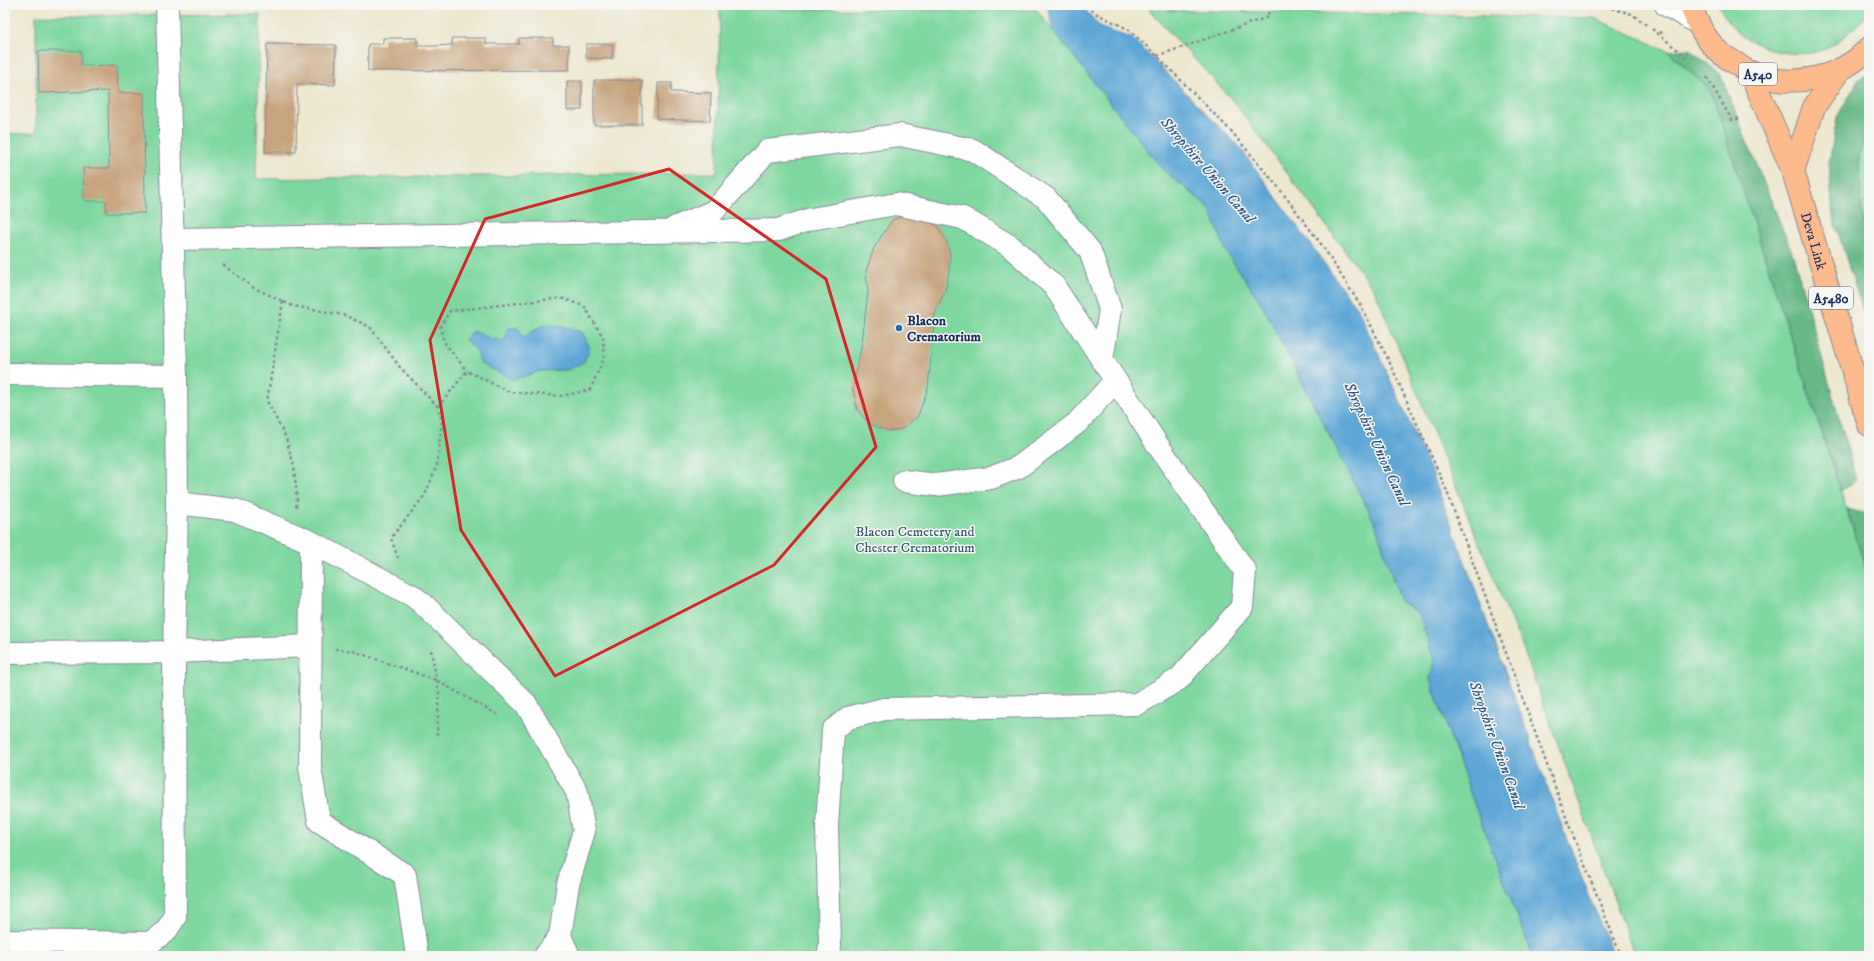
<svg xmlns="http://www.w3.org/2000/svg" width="1874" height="961" font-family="'IM FELL DW Pica',serif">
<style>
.green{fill:#7dd79e;stroke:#4c837e}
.forest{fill:#66b885;stroke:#407472}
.water{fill:#5da6d5;stroke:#3c6a9a}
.building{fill:#c7a47e}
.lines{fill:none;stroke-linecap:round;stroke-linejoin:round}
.minor-casing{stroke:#848b96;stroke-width:24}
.major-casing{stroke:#848b96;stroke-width:24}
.path{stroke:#848b96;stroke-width:2.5;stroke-dasharray:3 3;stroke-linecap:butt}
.minor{stroke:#fff;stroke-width:22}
.major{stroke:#fcba8d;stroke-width:22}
.marked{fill:none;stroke:#d62828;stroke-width:3;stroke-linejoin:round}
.poi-dot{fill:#1f6fb2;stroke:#f6f6f2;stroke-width:1.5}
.labels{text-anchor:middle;stroke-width:3;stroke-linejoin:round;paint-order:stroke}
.shield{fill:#f6f6f2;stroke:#5d6b8a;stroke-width:1}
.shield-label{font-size:13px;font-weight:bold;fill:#1b2f5e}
.street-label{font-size:14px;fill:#1b2f5e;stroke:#f6f6f2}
.poi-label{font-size:14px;font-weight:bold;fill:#1b2f5e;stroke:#f6f6f2;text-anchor:start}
.park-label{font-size:14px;fill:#34596e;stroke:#f6f6f2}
.water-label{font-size:15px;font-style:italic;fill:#325988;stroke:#f6f6f2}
</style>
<rect width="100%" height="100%" fill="#f6f6f2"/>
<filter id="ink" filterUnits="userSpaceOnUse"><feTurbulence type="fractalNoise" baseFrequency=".025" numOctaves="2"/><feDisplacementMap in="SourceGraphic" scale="8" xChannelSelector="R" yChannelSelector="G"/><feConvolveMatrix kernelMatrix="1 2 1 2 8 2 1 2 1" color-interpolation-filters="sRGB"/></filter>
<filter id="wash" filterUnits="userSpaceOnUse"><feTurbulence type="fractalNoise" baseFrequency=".012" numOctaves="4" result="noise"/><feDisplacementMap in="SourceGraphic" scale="16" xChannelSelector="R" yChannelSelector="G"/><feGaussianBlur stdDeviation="0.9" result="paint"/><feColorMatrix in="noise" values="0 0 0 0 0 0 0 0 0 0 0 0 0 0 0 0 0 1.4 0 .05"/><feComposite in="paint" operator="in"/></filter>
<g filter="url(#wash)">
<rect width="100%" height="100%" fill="#ede7cd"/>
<path class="green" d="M1719,5H1869C1869,15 1862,21 1855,27C1844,38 1826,51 1810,53C1774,57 1733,40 1719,5Z
M720,9L1037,10L1163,170L1209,207L1227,253L1263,306L1376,525L1400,601L1419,613L1434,661L1430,679L1475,806L1533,956H5V134L36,133V16L260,14L256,179L717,173Z
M1149,10L1594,18L1668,51L1711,91L1869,579V956H1635L1524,651L1375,291L1235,103Z
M1869,115V241L1861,209L1859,156Z"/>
<path class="forest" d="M1689,49L1720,74L1793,255L1856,479L1841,491L1711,91L1668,51Z
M1869,74V115L1859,156L1861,209L1869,241V330L1833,217L1829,163L1837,117L1859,79Z
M1847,509L1868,514L1869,579Z"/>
<path class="water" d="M1045,5H1081L1101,28L1132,38L1241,149L1359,311L1433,475L1564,832L1613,956H1533L1475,806L1430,679L1434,661L1419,613L1400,601L1376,525L1263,306L1227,253L1209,207L1163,170L1053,30L1049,10Z
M546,324L566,327L582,332L590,348L584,362L567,370L540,371L514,380L481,364L476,350L465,340L473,331L492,339L504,341L509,328H518L523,337Z"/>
<g id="blocks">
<path class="building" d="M383,38H417V46H433L452,45V38H486V44H519V38H553V45H569V70L368,71V44H383Z
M267,44L336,45L335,85L297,84L296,152H265Z
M586,44H613L612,59L586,58Z
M38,51H81V66L117,65L118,93H144L145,213H106V201H84L83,168H109L108,91L39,93Z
M594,80H642V125H594Z
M567,81H582V110H567Z
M658,83H672L671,92L711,93L710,121L657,119Z
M903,216L920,217L937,226L946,239L950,254L949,271L945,291L935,313L928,388L918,416L902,429L888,431L870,424L857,410L853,389L862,343L868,291L866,271L874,248L892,220Z"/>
</g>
</g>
<g filter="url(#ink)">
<use href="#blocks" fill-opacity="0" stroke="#848b96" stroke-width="1"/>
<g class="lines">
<defs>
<path id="minor" d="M167,5L176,376L177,503L235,510L311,542L413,596L423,604L526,704L577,792L584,831L568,884L560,936L545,956
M1666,5L1696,22
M674,228L714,211L767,151L900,135L973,150L1046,198L1090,251L1110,309L1102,360
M173,239L778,230L811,219L896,204L963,218L1010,246L1054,286L1157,444L1245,571L1242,607L1179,679L1137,704L884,709L848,718L833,730L827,826L830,944L829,956
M5,374L176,376
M904,481L936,485L991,478L1019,467L1077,423L1115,381
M311,542L310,767L319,821L405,875L417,956
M5,653L174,652L310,646
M560,936L569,956
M5,941L150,943L166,931L175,917L174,652L177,503"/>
<g id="major">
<path d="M1691,5C1696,22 1706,40 1719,52C1723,56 1729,59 1734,62C1739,65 1744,70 1750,72C1789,90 1840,79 1869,48"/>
<path id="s1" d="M1750,72L1793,171L1869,425"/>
<path d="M1793,171L1814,107L1839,71"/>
</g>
</defs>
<use href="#minor" class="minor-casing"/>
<use href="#major" class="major-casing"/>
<path class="path" d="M1087,5L1093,12L1128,29L1157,56L1231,131L1279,188L1321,244L1361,306L1389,361L1446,489L1569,825L1621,956
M1600,5L1632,14L1648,26
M1652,29L1661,36
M1661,31V36L1687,58
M1157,56L1268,17L1269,5
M1707,77L1732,120L1741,118
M223,265L254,288L293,306L344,315L370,327L399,366L438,407L442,421L437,465L425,495L391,538L398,558
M283,301L267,401L286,438L294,466L297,498L296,508
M438,407L467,371L510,392L561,396L590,390L604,358L603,337L584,306L561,298L450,311L440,327L444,342L467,371
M335,649L353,651L436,680L498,715
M431,650L439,693L437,735"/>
<use href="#minor" class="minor"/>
<use href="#major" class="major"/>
</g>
</g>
<path class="marked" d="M669,169L826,279L876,447L774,565L555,676L461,530L430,340L485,219Z"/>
<circle class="poi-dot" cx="899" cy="328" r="4"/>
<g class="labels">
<g class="shield">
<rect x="1739" y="63" width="38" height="22" rx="3"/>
<rect x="1809" y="287" width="44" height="22" rx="3"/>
</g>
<g class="shield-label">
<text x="1758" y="79">A540</text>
<text x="1831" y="303">A5480</text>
</g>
<g class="street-label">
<text dy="5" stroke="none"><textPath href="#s1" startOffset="181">Deva Link</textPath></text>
</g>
<g class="poi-label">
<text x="907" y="325">Blacon<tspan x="907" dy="16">Crematorium</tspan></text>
</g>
<g class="park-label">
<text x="915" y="536">Blacon Cemetery and<tspan x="915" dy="16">Chester Crematorium</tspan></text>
</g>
<g class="water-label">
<text transform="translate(1208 170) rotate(49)" y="5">Shropshire Union Canal</text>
<text transform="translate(1377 444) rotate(65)" y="5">Shropshire Union Canal</text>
<text transform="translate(1497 745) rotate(70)" y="5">Shropshire Union Canal</text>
</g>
</g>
<rect width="1874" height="961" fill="none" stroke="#f6f6f2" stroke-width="20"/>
</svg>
